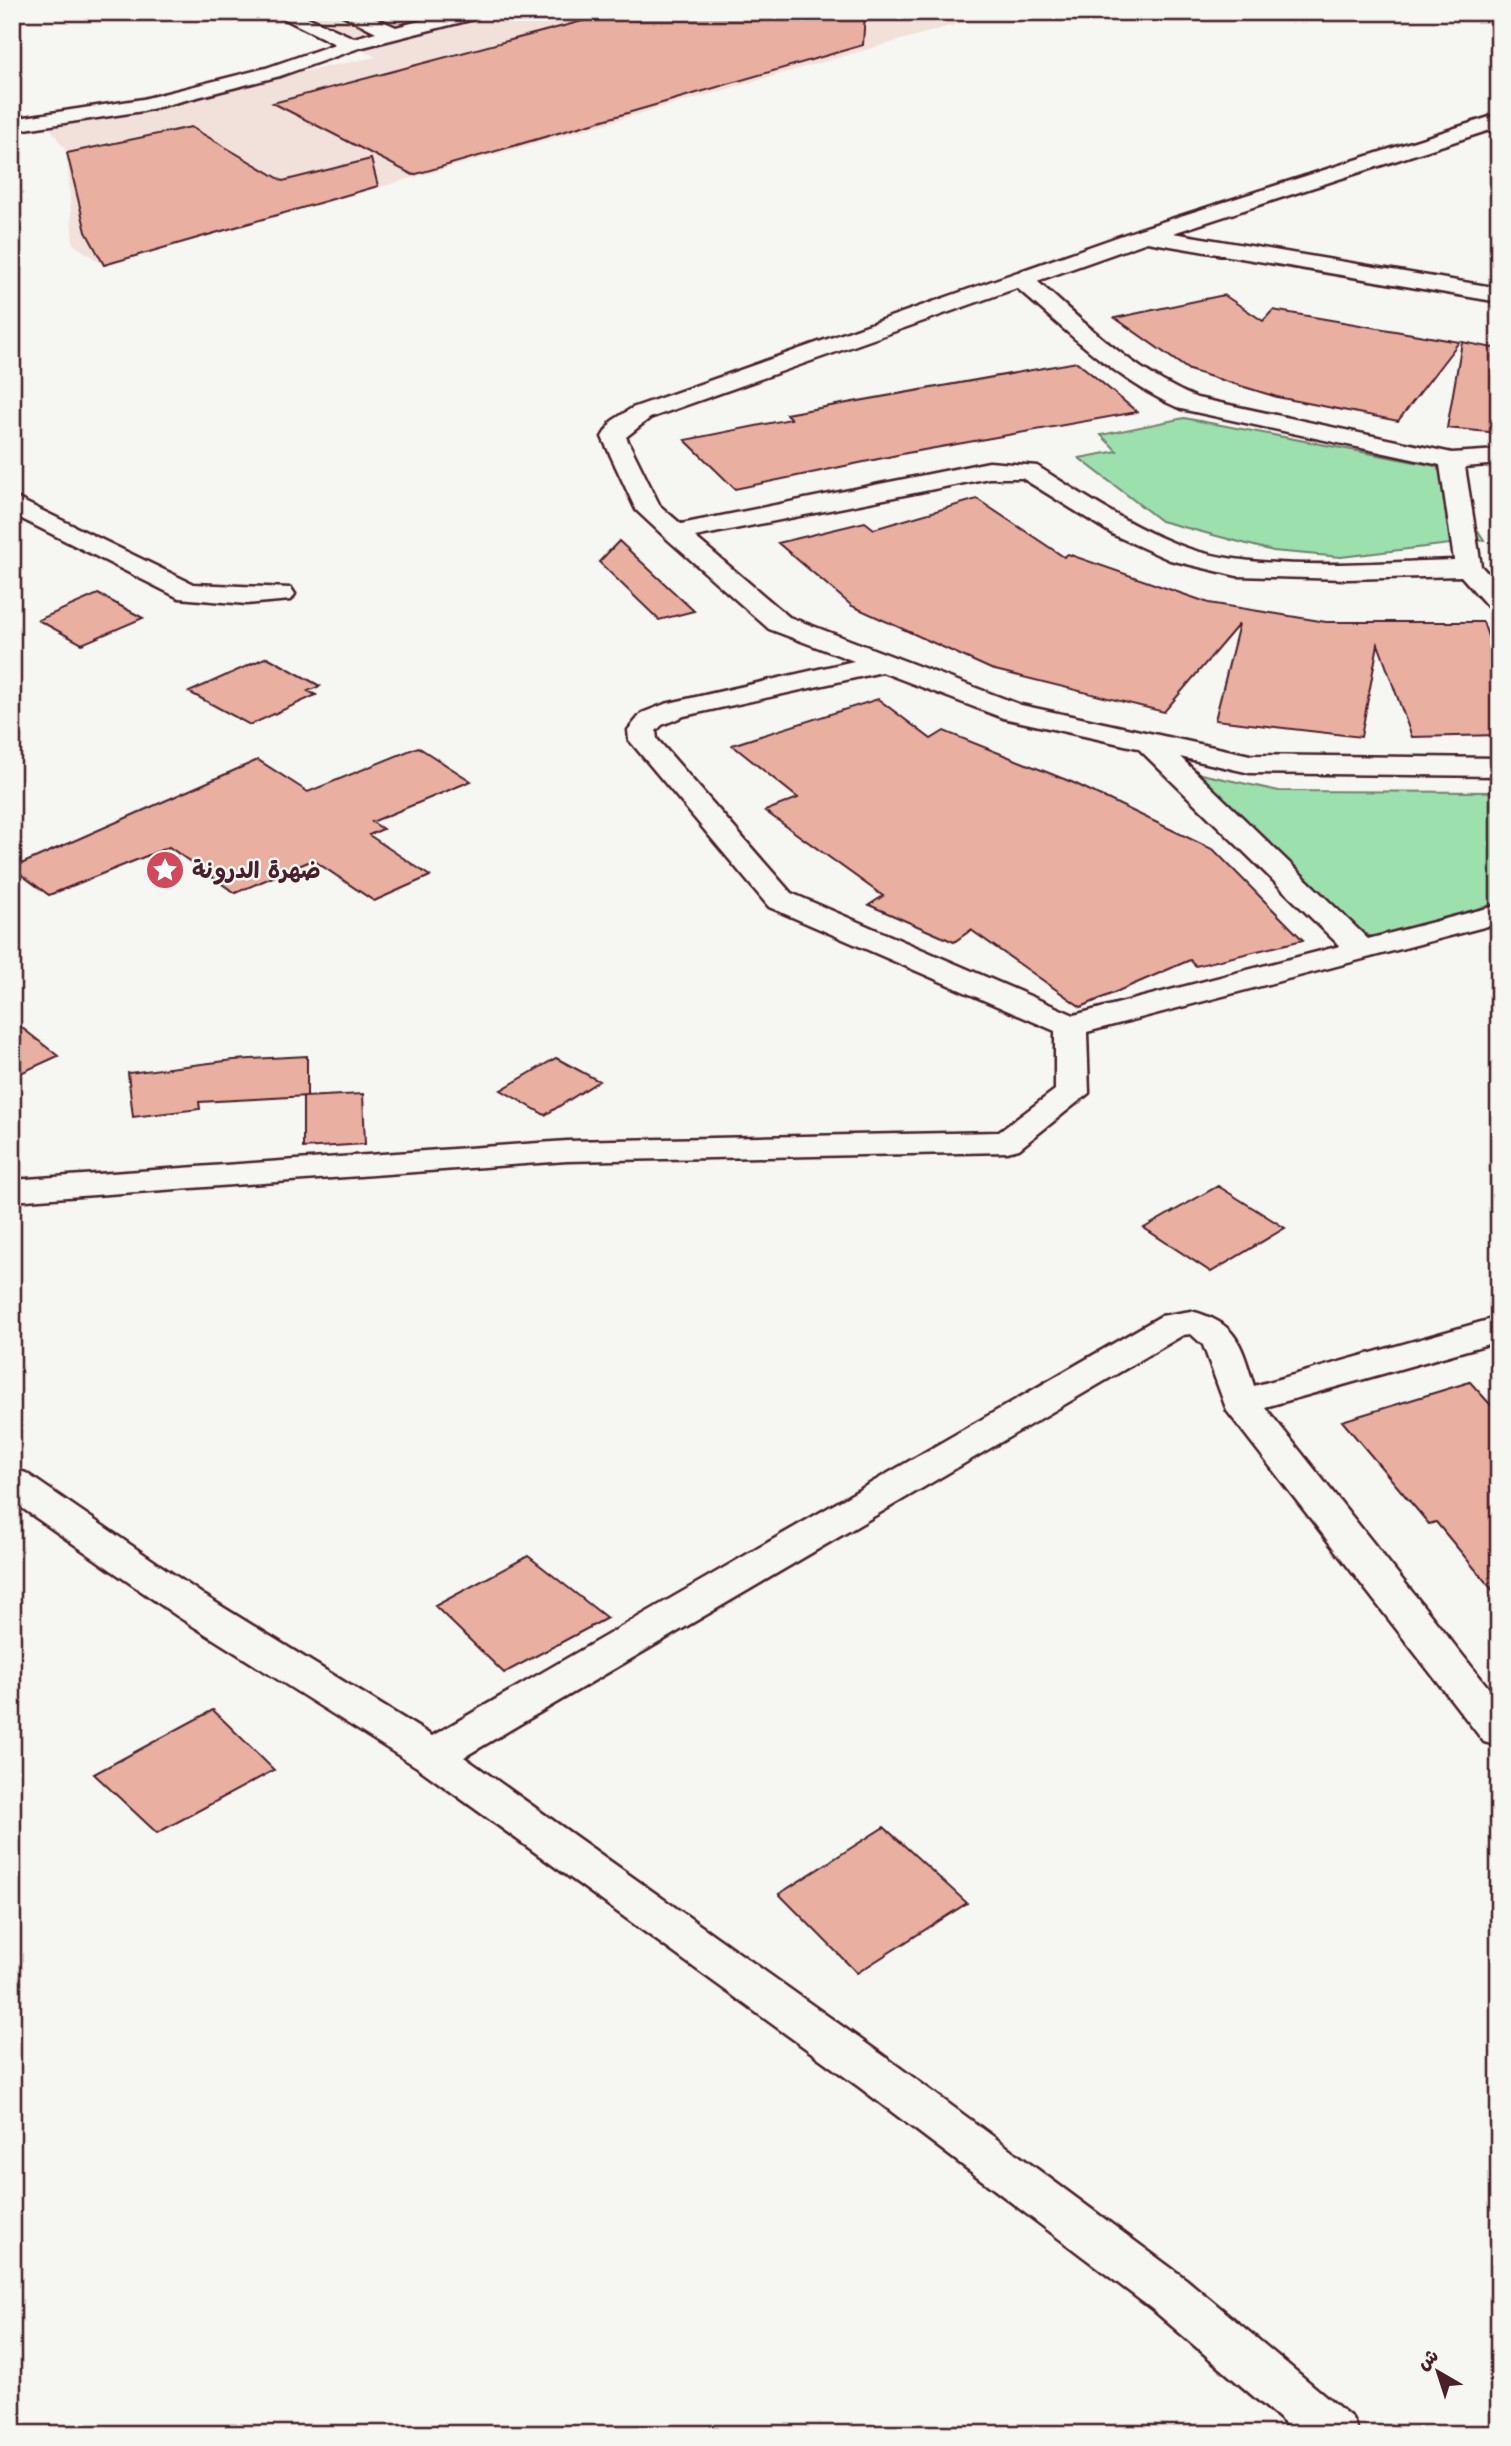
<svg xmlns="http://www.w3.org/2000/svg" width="1511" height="2446" font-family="Mali,'Playpen Sans Arabic',sans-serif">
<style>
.built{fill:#f2e1da}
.green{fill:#9be0ad;stroke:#72806c;stroke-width:2}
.building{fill:#e9b0a2;stroke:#4a1f2b;stroke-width:2}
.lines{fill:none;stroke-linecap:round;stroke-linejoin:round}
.street-casing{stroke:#4a1f2b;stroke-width:5}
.street{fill:#f6f6f2;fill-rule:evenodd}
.labels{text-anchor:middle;stroke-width:5;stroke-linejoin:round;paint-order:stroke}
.poi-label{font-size:23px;font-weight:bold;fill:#4a1f2b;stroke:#f6f6f2;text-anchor:start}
</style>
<rect width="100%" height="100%" fill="#f6f6f2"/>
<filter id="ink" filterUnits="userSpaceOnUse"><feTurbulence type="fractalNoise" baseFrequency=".0143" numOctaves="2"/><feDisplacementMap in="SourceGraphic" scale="14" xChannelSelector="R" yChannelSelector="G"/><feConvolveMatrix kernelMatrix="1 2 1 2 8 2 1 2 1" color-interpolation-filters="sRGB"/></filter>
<g filter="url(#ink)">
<path class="built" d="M280,12H1000L104,265L73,244L67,153L46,121L376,57Z"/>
<path class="green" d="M1184,418L1436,466L1484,540L1341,557L1273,551L1161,521L1079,458L1117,451L1101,435Z
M1187,771L1279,791L1499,792V915L1387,943L1360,932Z"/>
<path class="building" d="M589,12H865L863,45L413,175L273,103L590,19Z
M191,127L283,181L371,159L378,186L104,265L86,232L67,153Z
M1224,295L1263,321L1273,310L1459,342L1398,421L1277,397L1189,370L1115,318Z
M1462,342L1499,349V433L1447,428Z
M1077,362L1137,412L907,453L735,489L685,440L791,419L786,414Z
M977,499L1064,557L1068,554L1209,603L1326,622H1483L1499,668V735L1412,737L1378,644L1361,737L1215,720L1239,624L1164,712L991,669L852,606L778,543L865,522L874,529Z
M619,541L694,611L659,620L599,562Z
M98,594L143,618L82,644L38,620Z
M267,657L320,686L308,691L316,695L250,725L189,692Z
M878,699L931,739L944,731L1074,783L1214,850L1303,940L1196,966L1190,960L1081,1007L971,930L954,942L869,905L883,896L765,811L798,798L732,745Z
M418,747L471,781L372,822L383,829L369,835L430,876L374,901L313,860L235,893L169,847L49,895L12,868L258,760L308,792Z
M12,1020L58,1056L12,1077Z
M307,1056V1096L199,1102L200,1109L133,1117L128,1073L234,1060Z
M556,1058L599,1081L545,1115L501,1090Z
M363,1094L365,1144L303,1148V1097Z
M1218,1186L1285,1228L1211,1272L1144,1228Z
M1470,1382L1499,1414V1598L1436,1522L1429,1524L1342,1421Z
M528,1556L607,1618L504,1673L435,1606Z
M213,1710L274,1770L157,1833L94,1774Z
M884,1827L967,1903L857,1973L779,1894Z"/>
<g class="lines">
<defs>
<path id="street" d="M271,12H296L354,38L376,32L337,12H362L396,27L455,12H488L486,16L359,48L280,76L143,111L12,131V119L143,99L266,68L335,44Z
M1499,114V127L1173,233L1499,288V302L1147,242L1037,281C1087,325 1134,372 1197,398L1452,453L1499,450V464L1465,467L1481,566L1499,586V611L1490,609L1461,576L1347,579L1237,576L1170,560L1114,535L1022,478H989L695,537L789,617L1021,705L1250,755L1499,758V776L1250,773L1180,757L1368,939L1499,905V923L1087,1032L1089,1093L1019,1149L1007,1152L567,1161L12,1201V1180L567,1141L999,1132L1055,1090V1031L769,907L629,740L628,730L642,713L665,704L854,661L769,629L666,538L636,510L602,437L612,421L632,408L1137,230ZM1017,288C1069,333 1117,381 1181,409L1440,465L1454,560C1376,562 1259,573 1187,548C1133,529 1085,496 1037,466L989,462L681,524L660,506L626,437L650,418ZM882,672L1003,718L1138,748L1340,946L1074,1015L791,893L657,739L656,731L662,725L684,716Z
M12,496L193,584L291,588L295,594L291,600L246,604L179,598L12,514Z
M1191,1311C1237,1323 1241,1343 1254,1386L1499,1317V1341L1265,1407L1499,1701V1746L1484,1742L1227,1411L1203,1345L1191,1334L1183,1335L464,1757L891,2061L1186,2279L1352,2418L1359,2434H1297L1152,2309L859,2087L417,1767L177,1616L12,1501V1469L26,1473L205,1596L432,1736L1161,1316Z"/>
</defs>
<use href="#street" class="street-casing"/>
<use href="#street" class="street"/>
</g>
</g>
<defs>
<symbol id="sight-disc" viewBox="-11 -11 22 22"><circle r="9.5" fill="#d1495b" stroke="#f6f6f2"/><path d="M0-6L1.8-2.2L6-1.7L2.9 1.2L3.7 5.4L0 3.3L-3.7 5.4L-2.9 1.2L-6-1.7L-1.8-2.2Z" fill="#fff"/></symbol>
</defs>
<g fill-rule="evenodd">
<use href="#sight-disc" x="143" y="848" width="44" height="44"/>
</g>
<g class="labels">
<g class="poi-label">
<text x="192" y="878">ضهرة الدرونة</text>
</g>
</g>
<rect width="1511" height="2446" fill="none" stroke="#f6f6f2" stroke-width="42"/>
<rect x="21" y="21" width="1469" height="2404" fill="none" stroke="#4a1f2b" stroke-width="2.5" filter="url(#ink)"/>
<g transform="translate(1438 2372) rotate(321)" stroke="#f6f6f2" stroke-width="5" paint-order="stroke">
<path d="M0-5L12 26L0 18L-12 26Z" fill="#4a1f2b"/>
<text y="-10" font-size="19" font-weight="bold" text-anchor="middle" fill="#4a1f2b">ش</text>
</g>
</svg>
